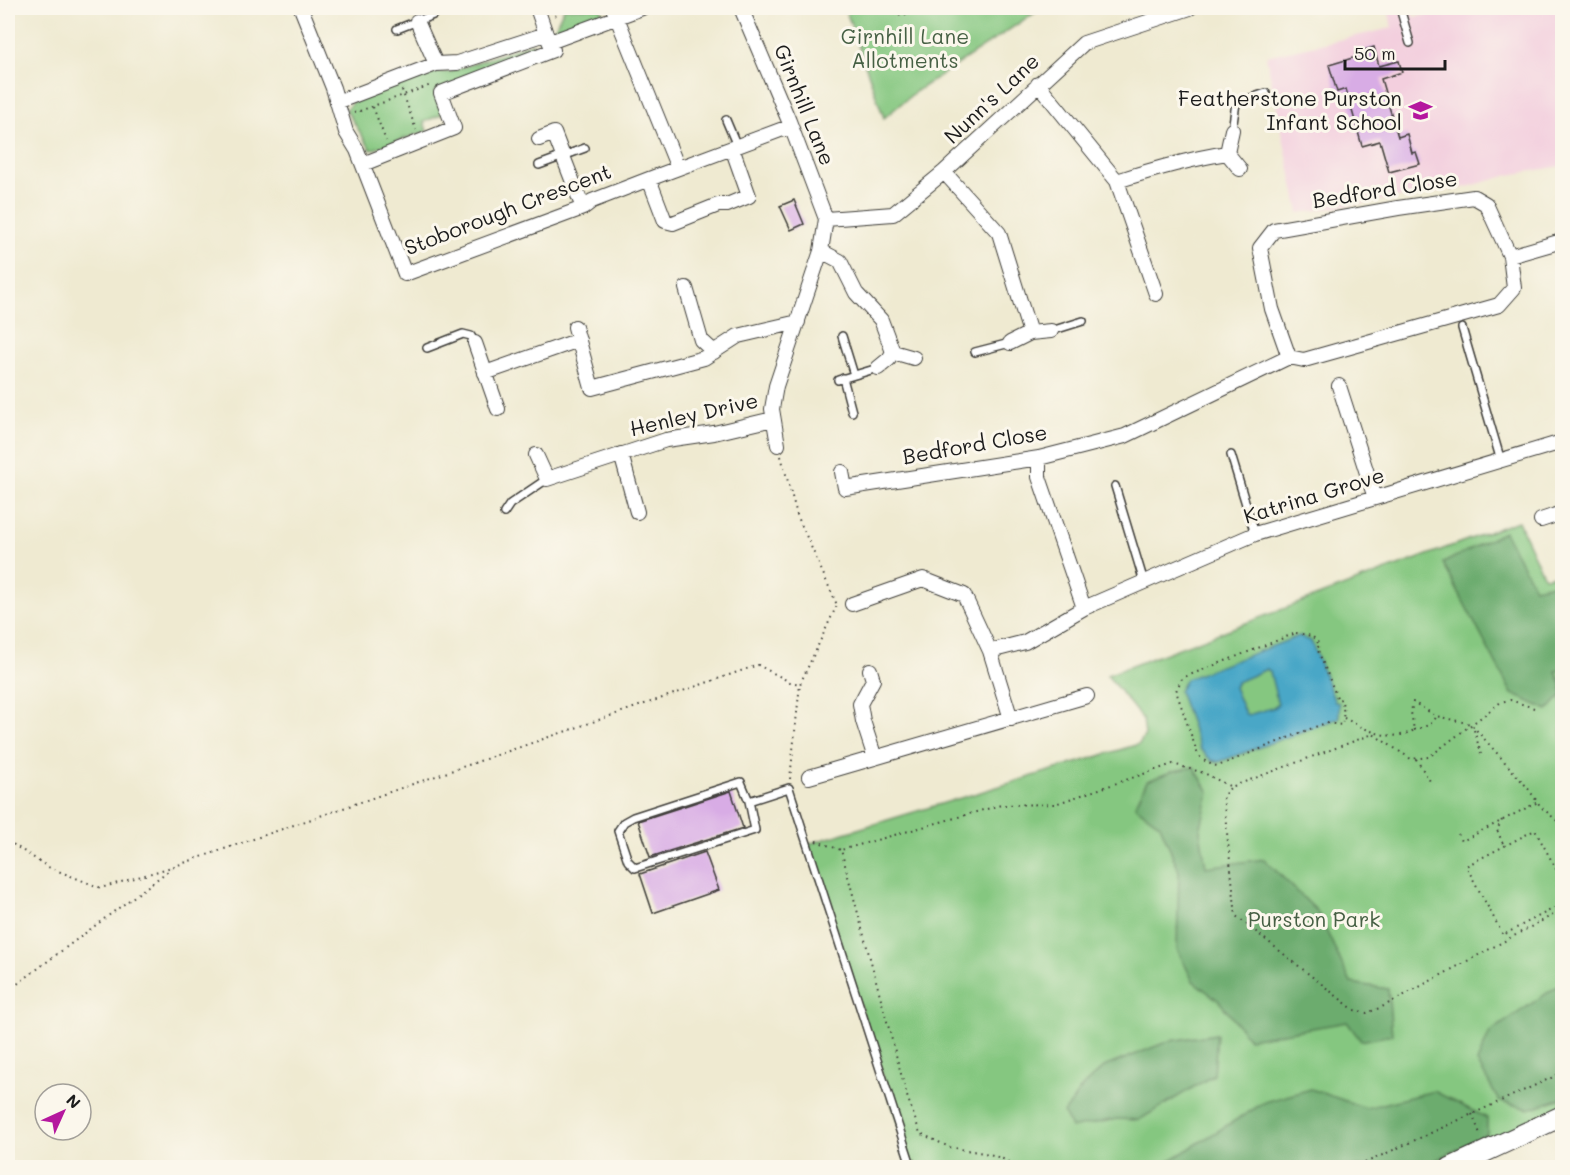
<svg xmlns="http://www.w3.org/2000/svg" width="1570" height="1175" font-family="Mali,sans-serif">
<style>
.built{fill:#f3cfde}
.green{fill:#85c780;stroke:#50724e;stroke-width:1.5}
.forest{fill:#6cac6e;stroke:#446445;stroke-width:1.5}
.water{fill:#48a7c7;stroke:#326272;stroke-width:1.5;fill-rule:evenodd}
.building{fill:#d8ace5}
.lines{fill:none;stroke-linecap:round;stroke-linejoin:round}
.service-casing{stroke:#3c3b37;stroke-width:10}
.minor-casing{stroke:#3c3b37;stroke-width:16}
.secondary-casing{stroke:#3c3b37;stroke-width:22}
.path{stroke:#3c3b37;stroke-width:2;stroke-dasharray:1.5 4.5;stroke-linecap:butt}
.service{stroke:#fff;stroke-width:7}
.minor{stroke:#fff;stroke-width:14}
.secondary{stroke:#fff;stroke-width:20}
.labels{text-anchor:middle;stroke-width:6;stroke-linejoin:round;paint-order:stroke}
.park-label{font-size:21px;fill:#466044;stroke:#fbf7ec}
.street-label{font-size:21px;fill:#1c1c1c;stroke:#fbf7ec}
.poi-label{font-size:21px;fill:#1c1c1c;stroke:#fbf7ec;text-anchor:end}
</style>
<rect width="100%" height="100%" fill="#fbf7ec"/>
<filter id="ink" filterUnits="userSpaceOnUse"><feTurbulence type="fractalNoise" baseFrequency=".0167" numOctaves="2"/><feDisplacementMap in="SourceGraphic" scale="12" xChannelSelector="R" yChannelSelector="G"/><feConvolveMatrix kernelMatrix="1 2 1 2 8 2 1 2 1" color-interpolation-filters="sRGB"/></filter>
<filter id="wash" filterUnits="userSpaceOnUse"><feTurbulence type="fractalNoise" baseFrequency=".008" numOctaves="4" result="noise"/><feDisplacementMap in="SourceGraphic" scale="24" xChannelSelector="R" yChannelSelector="G"/><feGaussianBlur stdDeviation="1.35" result="paint"/><feColorMatrix in="noise" values="0 0 0 0 0 0 0 0 0 0 0 0 0 0 0 0 0 1.4 0 .05"/><feComposite in="paint" operator="in"/></filter>
<g filter="url(#wash)">
<rect width="100%" height="100%" fill="#efead1"/>
<path class="built" d="M1388,8H1411L1414,17L1461,8H1561L1562,12V166L1509,175L1467,187L1299,213L1266,56L1392,28Z"/>
<path class="green" d="M564,8H601L603,14L553,32Z
M845,8H1042L915,92L884,118Z
M532,43L536,53L434,92L442,114L424,122L427,131L371,150L346,110L352,102L424,73L450,72Z
M1518,521L1544,577L1562,574V1116L1450,1167H912L808,844L1139,744L1145,735L1143,720L1107,675Z"/>
<path class="forest" d="M1504,532L1535,588L1562,582V670L1556,671L1562,686V695L1548,710L1512,694L1443,563Z
M1194,767L1209,792L1200,831L1206,867L1264,859L1317,911L1351,983L1388,989L1392,1035L1361,1041L1347,1022L1249,1039L1219,1001L1193,981L1177,949L1179,871L1160,825L1135,806L1147,781L1173,771Z
M1562,983V1098L1529,1109L1499,1101L1477,1062L1490,1032Z
M1217,1034L1214,1075L1139,1120L1117,1119L1071,1128L1064,1113L1083,1086L1104,1067L1169,1041Z
M1311,1089L1366,1108L1434,1091L1487,1118V1134L1423,1167H1122L1166,1163L1265,1102Z"/>
<path class="water" d="M1299,636L1311,641L1335,702L1339,703V718L1219,762L1211,760L1200,749L1179,691L1186,679ZM1267,669L1270,672L1278,704L1275,707L1248,715L1245,714L1234,687L1237,682Z"/>
<g id="blocks">
<path class="building" d="M1374,47L1379,66L1399,61L1402,72L1381,79L1398,137L1407,134L1412,153L1416,152L1420,164L1389,172L1380,141L1362,146L1346,89L1337,92L1329,65L1356,57L1355,53Z
M794,200L804,224L791,230L780,206Z
M731,791L743,828L650,857L638,821Z
M705,852L719,890L653,913L640,874Z"/>
</g>
</g>
<g filter="url(#ink)">
<use href="#blocks" fill-opacity="0" stroke="#3c3b37" stroke-width="1.5"/>
<g class="lines">
<defs>
<path id="service" d="M1400,8L1410,43
M397,29L433,15
M726,120L737,146
M1232,130L1236,103L1266,93
M539,165L585,148
M1462,328L1501,461
M1051,331L1083,321
M842,336L854,375
M427,348L463,334L471,336L475,343
M975,352L1010,343
M843,378L852,412
M838,380L878,368
M1231,455L1255,534
M1115,486L1144,582
M504,513L510,504L547,479
M741,782L749,801L755,830L635,868L628,861L618,831L624,822L633,817Z
M749,801L789,788L912,1168"/>
<path id="minor" d="M301,8L333,88L346,132L357,150L405,274L583,208L592,201L649,179L791,126
M537,8L546,34
M613,8L678,168
M741,8L789,121L826,219
M417,21L436,64
M550,42L642,8
M1038,84L1117,181L1156,294
M337,102L436,64L457,63L546,34L553,50L441,93L454,128L363,164
M1232,130L1227,153L1240,169
M539,139L554,133L583,208
M944,172L999,233L1030,333
M649,179L665,221L673,223L718,205H727L749,196L732,148
M1117,181C1154,169 1189,159 1227,153
M1474,197L1486,204L1510,256L1514,288L1499,305L1304,360L1289,357L1272,309L1260,248L1274,230L1398,208Z
M826,219L893,214L944,172L1084,43L1190,8
M821,251L840,261L856,293L881,320L893,352
M1510,256L1562,241
M686,288L701,340L714,352
M575,327L592,388L704,358L738,336L798,322
M475,343L498,409
M1010,343L1030,333L1051,331
M878,368L889,359L893,352L914,358
M485,373L579,340
M1339,386L1375,498
M778,445L772,409L776,386L821,251L826,219
M621,454L637,512
M536,455L547,479L666,440L714,433L773,419
M1039,458V477L1084,608
M842,472L845,488L1039,458L1125,436L1289,357
M1541,520L1562,513
M852,604L923,579L964,595L990,651L1011,719
M990,651L1025,642L1084,608L1255,534L1562,442
M870,670L873,680L860,704L863,721L875,758
M809,777L1087,696"/>
<path id="secondary" d="M1450,1168L1562,1116"/>
</defs>
<use href="#service" class="service-casing"/>
<use href="#minor" class="minor-casing"/>
<use href="#secondary" class="secondary-casing"/>
<path class="path" d="M889,8C898,21 916,11 929,8
M555,16L559,8
M402,90L416,130
M373,107L386,141
M354,113L431,85
M1448,181L1450,188
M781,456L797,515L837,605
M1296,633L1312,636L1320,645L1317,648L1338,700L1341,699C1344,708 1344,716 1342,725L1327,723L1320,725L1218,766C1210,765 1204,761 1198,755L1176,691L1182,678Z
M1534,708L1510,700L1501,702L1429,757L1411,759L1373,734L1231,787L1223,796L1236,916L1354,1010L1367,1013L1382,1007L1562,910
M1344,718C1365,729 1391,744 1414,730L1411,712L1413,702L1436,716L1471,724L1527,787L1541,807L1562,825
M1414,730C1422,727 1432,726 1436,717
M1474,730L1481,754
M1416,759L1430,781
M790,779L800,684L837,605H840
M1502,820L1497,830L1504,846
M1458,834L1462,841L1538,802
M8,841L48,867L101,888L175,866L758,665L790,682L800,684
M816,841L841,850
M1562,880L1535,830L1466,866L1503,935L1562,904
M8,991L172,868
M1472,1114L1481,1136
M1026,1168L990,1154L949,1147L920,1133L907,1096L841,850L1001,805L1055,804L1173,764L1204,773L1231,787
M1354,1168L1562,1073"/>
<use href="#service" class="service"/>
<use href="#minor" class="minor"/>
<use href="#secondary" class="secondary"/>
</g>
</g>
<defs>
<symbol id="school-bare" viewBox="-9 -9 18 18"><path d="M0-5L7-2L0 1L-7-2ZM-4 1L0 2.5L4 1V4Q0 6-4 4Z" fill="#b5179e" stroke="#fbf7ec" stroke-width="2.5" paint-order="stroke"/></symbol>
</defs>
<g fill-rule="evenodd">
<use href="#school-bare" x="1404" y="94" width="33" height="33"/>
</g>
<g class="labels">
<g class="park-label">
<text x="905" y="44">Girnhill Lane<tspan x="905" dy="24">Allotments</tspan></text>
<text x="1314" y="927">Purston Park</text>
</g>
<g class="street-label">
<text transform="translate(992 99) rotate(-43)" y="7">Nunn's Lane</text>
<text transform="translate(804 105) rotate(68)" y="7">Girnhill Lane</text>
<text transform="translate(1385 190) rotate(-9)" y="7">Bedford Close</text>
<text transform="translate(508 210) rotate(-21)" y="7">Stoborough Crescent</text>
<text transform="translate(694 415) rotate(-13)" y="7">Henley Drive</text>
<text transform="translate(975 445) rotate(-10)" y="7">Bedford Close</text>
<text transform="translate(1314 496) rotate(-17)" y="7">Katrina Grove</text>
</g>
<g class="poi-label">
<text x="1402" y="106">Featherstone Purston<tspan x="1402" dy="24">Infant School</tspan></text>
</g>
</g>
<rect width="1570" height="1175" fill="none" stroke="#fbf7ec" stroke-width="30"/>
<g transform="translate(63 1112) rotate(45)"><circle r="28" fill="#fbf7ec" stroke="#a29f99" stroke-width="1.5"/>
<path d="M0-4.5L10 22L0 15L-10 22Z" fill="#b5179e"/>
<text y="-9" font-size="16" font-weight="bold" text-anchor="middle" fill="#1c1c1c">N</text>
</g>
<path d="M1345 60v9h100v-9" fill="none" stroke="#1c1c1c" stroke-width="3"/>
<text x="1354" y="60" font-size="18" fill="#1c1c1c" stroke="#fbf7ec" stroke-width="4.5" paint-order="stroke">50 m</text>
</svg>
